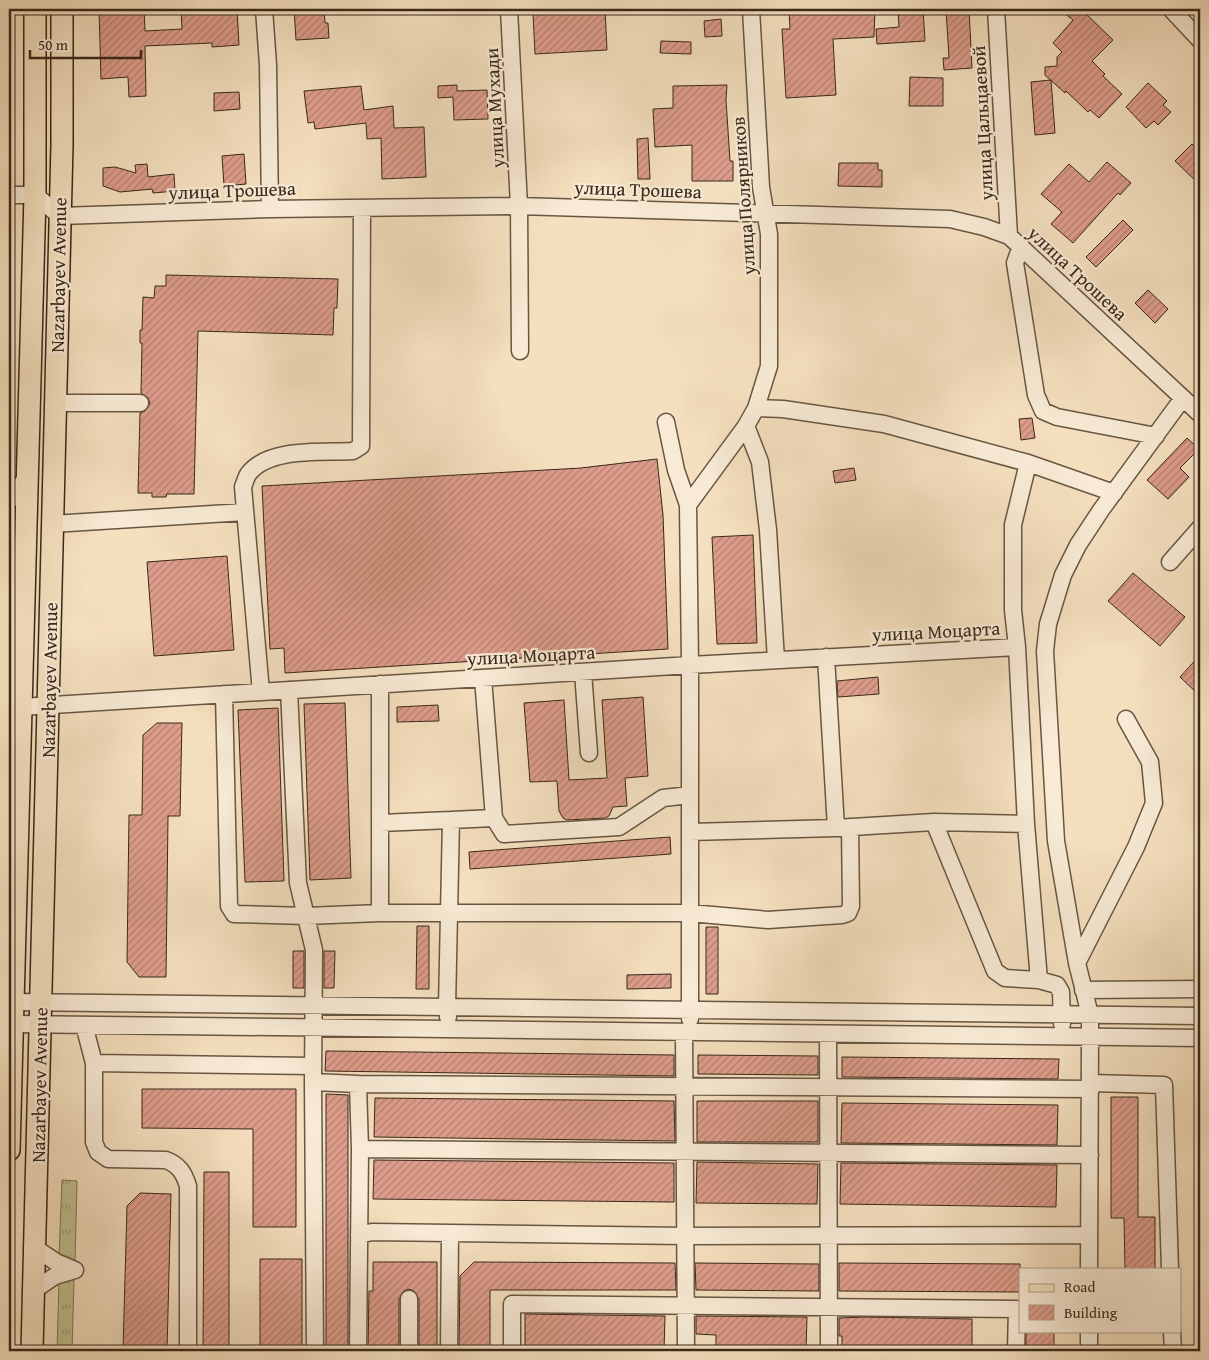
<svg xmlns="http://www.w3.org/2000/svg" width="1209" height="1360" font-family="'Gentium Book Plus',serif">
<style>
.grass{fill:url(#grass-tufts);stroke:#7c7454}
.building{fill:url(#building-hatch);stroke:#39281a}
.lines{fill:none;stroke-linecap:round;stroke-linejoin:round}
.minor-casing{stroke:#685643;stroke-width:19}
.major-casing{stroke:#39281a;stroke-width:24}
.minor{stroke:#f8ead5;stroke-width:16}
.major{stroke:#f4dfbe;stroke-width:21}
.labels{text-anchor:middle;stroke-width:4.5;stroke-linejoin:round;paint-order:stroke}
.street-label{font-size:19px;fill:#39281a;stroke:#f8ead5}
</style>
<defs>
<pattern id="grass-tufts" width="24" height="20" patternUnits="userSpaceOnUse" patternTransform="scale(1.25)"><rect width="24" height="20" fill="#c0c08e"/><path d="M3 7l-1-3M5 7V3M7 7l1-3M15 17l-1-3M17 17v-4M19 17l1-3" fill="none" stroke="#9d9c73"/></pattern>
<pattern id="building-hatch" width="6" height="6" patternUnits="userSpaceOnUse" patternTransform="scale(1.25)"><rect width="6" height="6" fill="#de9d8b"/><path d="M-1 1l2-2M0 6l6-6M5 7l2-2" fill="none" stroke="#b58071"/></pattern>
</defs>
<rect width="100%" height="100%" fill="#f4dfbe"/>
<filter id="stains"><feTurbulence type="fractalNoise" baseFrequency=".004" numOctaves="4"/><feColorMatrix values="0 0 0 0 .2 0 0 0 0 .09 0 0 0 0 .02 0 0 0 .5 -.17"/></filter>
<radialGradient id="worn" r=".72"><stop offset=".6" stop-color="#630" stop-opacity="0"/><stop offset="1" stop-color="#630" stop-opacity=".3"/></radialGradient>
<path class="grass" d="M62,1180L77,1181L75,1260L59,1257Z
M65,1279L74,1280L72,1351H57L59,1281Z"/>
<path class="building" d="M99,9H144L145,31L182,29L181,9H237L239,45L212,47V43L145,46L146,96L129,97L128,77L101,79Z
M294,9H324L325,23H328L329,38L296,40Z
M571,9H605L607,50L535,54L533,14L571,12Z
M789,9H875L874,37L833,39L836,95L786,98L782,29H790Z
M898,9H923L925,41L877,44L876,29L899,27Z
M946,9H969L972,68L944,70L943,58H949Z
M1059,9H1081L1113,40L1092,61L1105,74L1103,76L1122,94L1099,118L1090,110L1088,112L1066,91L1065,93L1045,75V67L1057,66V57L1062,52L1053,43L1073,20Z
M721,19L722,36L705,37L704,21Z
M661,41L691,42V54L660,53Z
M910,77L943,78V106H909Z
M1051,80L1055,133L1035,135L1031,82Z
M1148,83L1167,101L1163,105L1171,112L1158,125L1154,121L1146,128L1126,107Z
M457,85V91L487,90L488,119L454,120L453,97L438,98V86Z
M727,85L726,100L730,161H733V181H692V145L655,147L653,109L673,108V86Z
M361,86L364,110L393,106L394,128L424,127L426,177L382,179L381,138L367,139L366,123L315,129L314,122L308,123L304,91Z
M239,92L240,109L214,111V93Z
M648,138L650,179H638L637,139Z
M1192,144L1200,152V185L1175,161Z
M244,154L246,184L224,186L222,156Z
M1107,162L1131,183L1120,195L1118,193L1073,243L1051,224L1062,212L1041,194L1069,164L1089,182Z
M839,163H878V170H882V187L838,186Z
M147,164L148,177L174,174L175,191L153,193L152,189L120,192L103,186V168L115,167L136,173L135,165Z
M1123,220L1133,230L1096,267L1086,257Z
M166,275L338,279L337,308H334L333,335L198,331L194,494H167L166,497H152V493H138L140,413L145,411L150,403L148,398L141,393L142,343H140V330H142L143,297L154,298L155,286H166Z
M1148,290L1168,309L1155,323L1135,303Z
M1032,418L1035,438L1021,440L1019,419Z
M1187,438L1199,449L1180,468L1189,477L1168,499L1147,480Z
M657,459L663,515L668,649L285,673L284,648L270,649L262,486L581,468Z
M854,468L856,480L835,483L833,471Z
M753,535L757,643L717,644L712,537Z
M227,556L234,650L154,656L147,562Z
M1133,573L1185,617L1160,646L1108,601Z
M1200,655V696L1180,677Z
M878,677L879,694L838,697L837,681Z
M643,697L648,776L625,778L627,806L613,807L609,816L605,818L567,820L563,818L559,811L557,781L530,782L524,703L564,700L569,780L607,778L602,700Z
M345,703L351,878L310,880L304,704Z
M438,705L439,721L397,722V707Z
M278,708L284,881L245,882L238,710Z
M157,723H182L180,816H168L166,977H139L127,962L129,815H142L143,735Z
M670,837L671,854L470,869L469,852Z
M417,926H429V989H416Z
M706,927H718V994H706Z
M293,951H304V988H293Z
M324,951H335L334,988H324Z
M671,974V988L627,989V975Z
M326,1051L674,1055V1076L325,1071Z
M698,1055L818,1056V1075L698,1074Z
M842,1057L1059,1059L1058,1079L842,1077Z
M142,1089H296V1227H253V1129L142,1128Z
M326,1094L348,1095V1351H326Z
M1111,1097H1138V1217H1155V1269H1125L1124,1218H1111Z
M375,1098L674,1101L675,1141L374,1137Z
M697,1101H818V1142H697Z
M842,1103L1058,1105L1057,1145L841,1143Z
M374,1160L674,1163V1202L373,1199Z
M697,1162L818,1164L817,1204L696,1203Z
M841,1163L1057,1165L1056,1207L840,1204Z
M204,1172H229V1351H203Z
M140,1193L171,1194L167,1351H123L127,1206Z
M260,1259H302V1351H260Z
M373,1262H437V1351H419V1299L414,1291L409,1289L404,1291L399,1299V1351H368L369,1291H373Z
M474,1262L675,1263L676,1290H490V1351H459L460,1276Z
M695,1263L819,1264V1291L696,1290Z
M839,1263L1020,1264V1292L839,1291Z
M525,1314L665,1316L664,1351H525Z
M696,1316L807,1317L806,1351H716V1335L696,1334Z
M865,1317L972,1319V1351H842V1336H839V1318Z
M1026,1331H1054V1351H1026Z"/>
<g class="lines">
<defs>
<path id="minor" d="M264,9L268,65L270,209
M509,9L519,206L520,351
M996,9L1009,236
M1171,9L1200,40
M9,195H35L60,216L270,209L519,206L950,219L984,227L1009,236L1200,414
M1021,246L1015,263L1036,395L1043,411L1057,417L1156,436
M55,403H140
M756,408L783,409L884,424L1028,463L1114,493
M666,422L676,470L688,505
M746,426L760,462L768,530L776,660
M1028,463L1013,525V610L1017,647L1026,824L1039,980L1057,985L1061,992L1062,1024
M9,501L27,477
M52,524L245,512
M1170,562L1200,528
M9,591L24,584
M826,657L836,828
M583,672L589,753
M483,678L494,818
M380,684V913
M289,690L298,883L314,950L313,1082L358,1084L360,1149L358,1351
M261,692L243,487C245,482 246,477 249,473C270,447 323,453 353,451L361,446L362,208
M224,694L229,906L234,914L306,916L380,913H690L768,920L842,915L848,913L851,906L850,827
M21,707L690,665L1017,647
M934,822L995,971L1005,978L1039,980
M380,823L451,820
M690,832L836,828L934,822L1026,824
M1077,963L1056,841L1045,651L1048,624L1063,575L1078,545L1101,510L1183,398
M1083,990L1200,989
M13,1002L1200,1016
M448,1017L447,1007L451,820L494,818L504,834L619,827L663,798L690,795
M690,1019V665L688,505L746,426L756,408L769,366V234L761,187L751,9
M12,1024L1200,1038
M84,1025L94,1063V1142L98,1152L108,1159L166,1160C179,1165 184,1173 188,1186V1351
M684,1032L686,1351
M828,1034L829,1351
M94,1063L313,1066
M313,1082L315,1351
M1091,1083L1164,1085L1170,1269
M358,1084L1091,1089
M360,1149L1090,1155
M359,1235L372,1232L686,1236L1089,1235
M35,1248L56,1262L75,1270
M1089,1269L1090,1037V1015L1077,963L1136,847L1154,803L1150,762L1126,719
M33,1291L55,1276L75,1270
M1089,1331V1351
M1172,1331L1173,1351
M409,1351V1299
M449,1351L450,1233
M512,1351V1304L1017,1309L1016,1351"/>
<path id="major" d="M9,1150L35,195V9
M32,1351L62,145V9"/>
</defs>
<use href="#minor" class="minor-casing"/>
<use href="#major" class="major-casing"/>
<use href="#minor" class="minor"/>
<use href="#major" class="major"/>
</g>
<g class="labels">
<g class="street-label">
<text transform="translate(494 108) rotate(-93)" y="7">улица Мухади</text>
<text transform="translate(982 123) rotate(-93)" y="7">улица Цальцаевой</text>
<text transform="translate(638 189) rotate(2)" y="7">улица Трошева</text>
<text transform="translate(232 190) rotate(-2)" y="7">улица Трошева</text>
<text transform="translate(743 196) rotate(-94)" y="7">улица Полярников</text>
<text transform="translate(1078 273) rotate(43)" y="7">улица Трошева</text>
<text transform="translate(58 275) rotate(-89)" y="7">Nazarbayev Avenue</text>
<text transform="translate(936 631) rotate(-3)" y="7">улица Моцарта</text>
<text transform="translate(531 655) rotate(-3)" y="7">улица Моцарта</text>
<text transform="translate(49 680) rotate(-89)" y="7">Nazarbayev Avenue</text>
<text transform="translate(39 1085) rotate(-89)" y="7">Nazarbayev Avenue</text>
</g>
</g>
<rect width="1209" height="1360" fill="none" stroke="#f4dfbe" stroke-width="30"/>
<rect x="10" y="10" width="1189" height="1340" fill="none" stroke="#39281a" stroke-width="2.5"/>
<rect x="15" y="15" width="1179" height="1330" fill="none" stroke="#39281a"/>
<rect x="1019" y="1268" width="162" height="65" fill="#f8ead5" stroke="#ac9c8a"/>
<rect x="1029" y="1284" width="25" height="8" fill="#f4dfbe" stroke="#ac9c8a"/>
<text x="1064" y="1292" font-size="15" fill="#39281a">Road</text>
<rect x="1029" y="1305" width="25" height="15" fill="url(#building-hatch)" stroke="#ac9c8a"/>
<text x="1064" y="1318" font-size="15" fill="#39281a">Building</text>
<path d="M30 50v8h111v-8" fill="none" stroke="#39281a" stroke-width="2.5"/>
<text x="38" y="50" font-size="15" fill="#39281a" stroke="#f8ead5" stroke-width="4" paint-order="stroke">50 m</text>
<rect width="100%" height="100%" filter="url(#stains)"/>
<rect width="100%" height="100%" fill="url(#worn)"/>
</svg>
